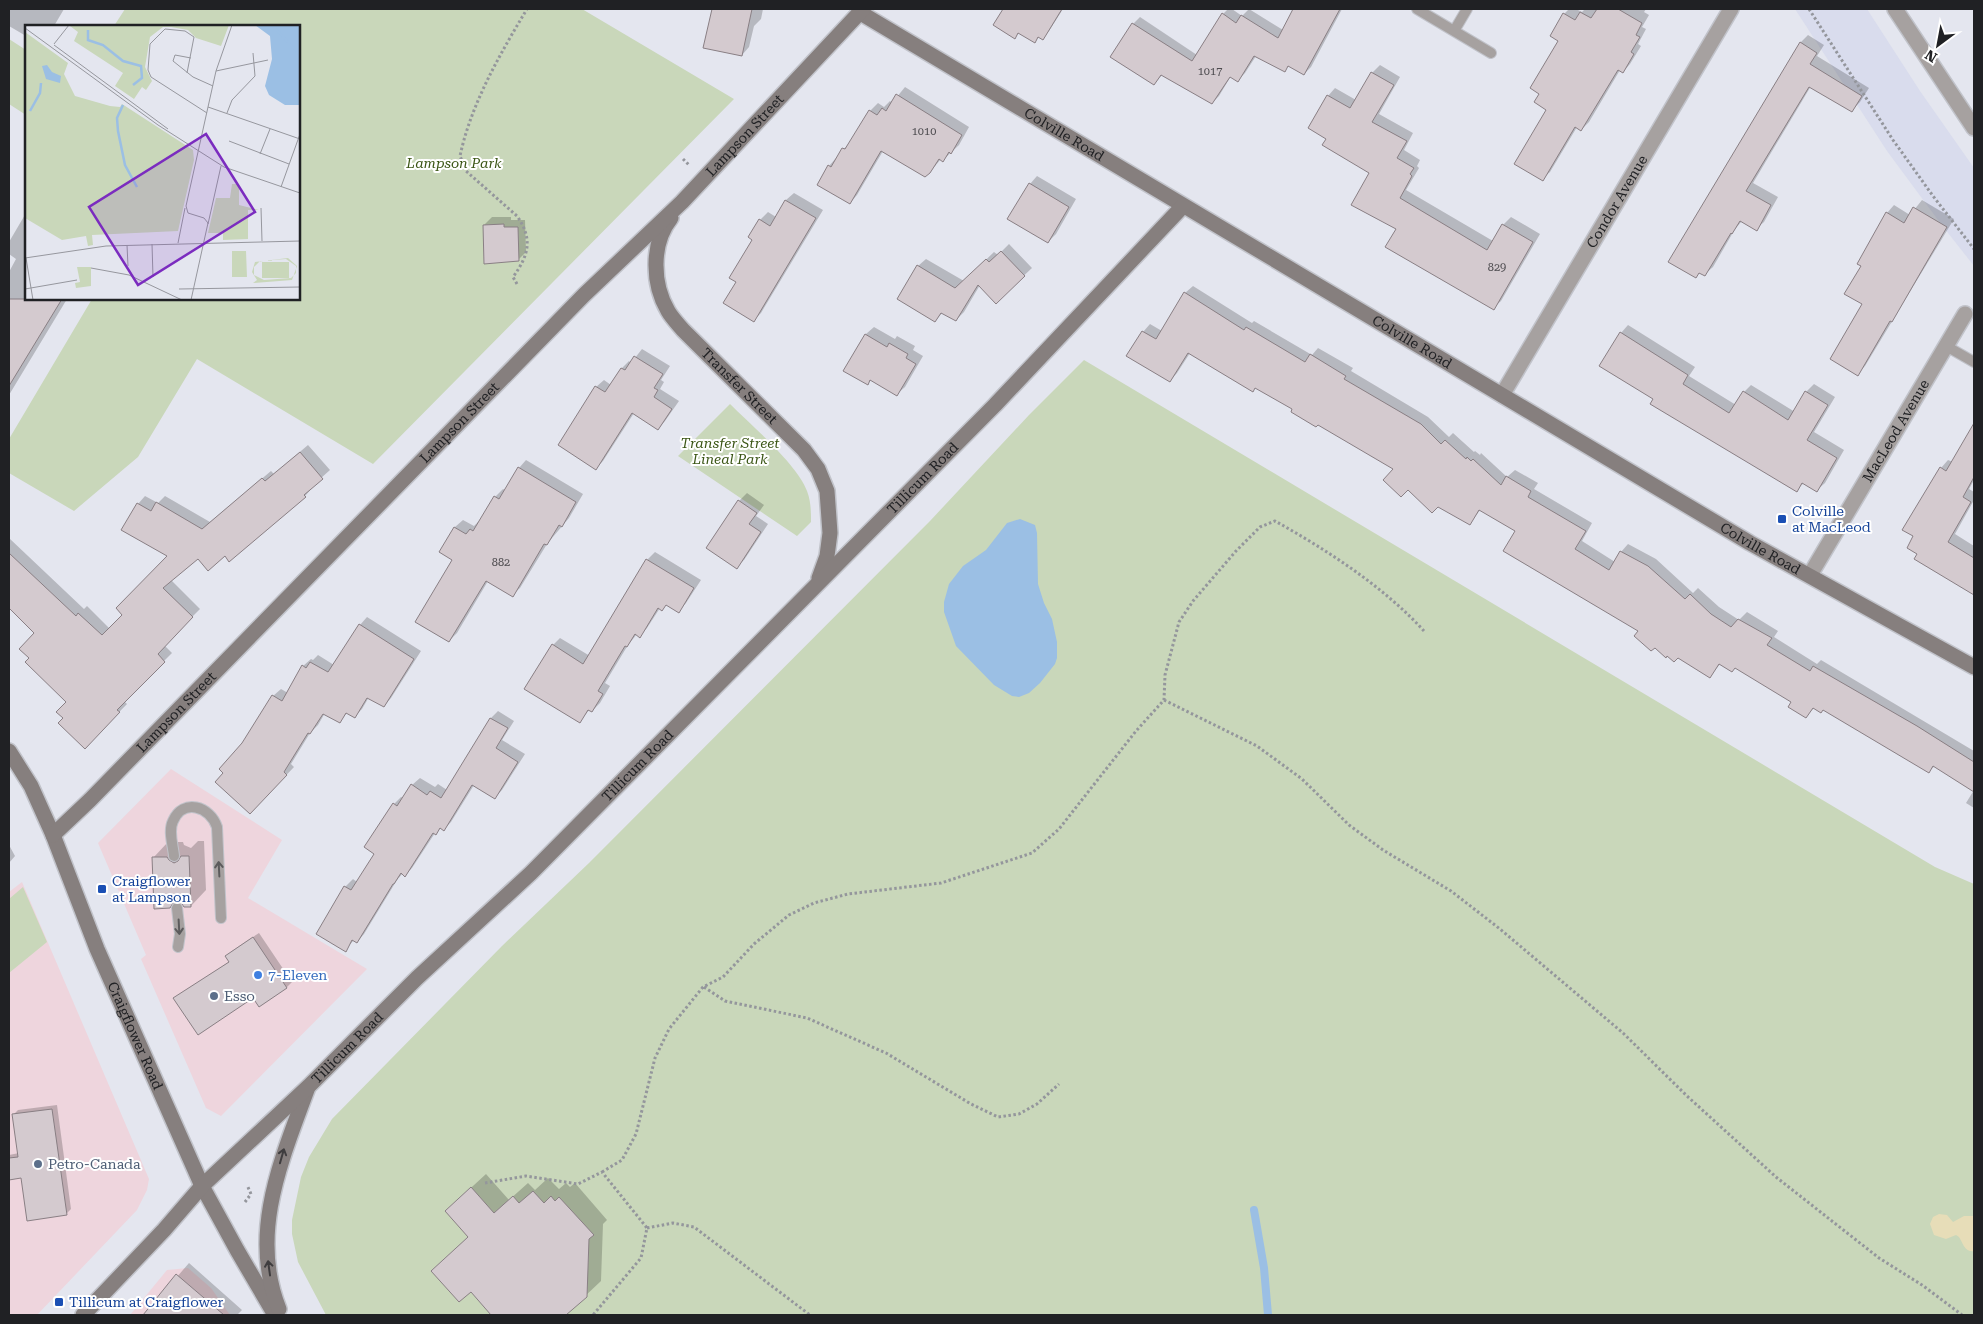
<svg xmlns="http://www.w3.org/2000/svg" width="1983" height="1324" font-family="'Roboto Serif',serif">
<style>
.commercial{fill:#eed5dd}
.built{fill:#d9dced}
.green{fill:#c9d7ba}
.sand{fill:#e7ddb8}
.water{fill:#9bbfe4}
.shadow{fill:#0003}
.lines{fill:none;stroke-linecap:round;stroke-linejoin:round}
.stream{stroke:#9bbfe4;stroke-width:8}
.building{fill:#d4cacf;stroke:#897f84}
.lane-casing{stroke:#c1c3ca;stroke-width:12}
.street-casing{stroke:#c1c3ca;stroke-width:18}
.secondary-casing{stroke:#c1c3ca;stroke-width:18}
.path{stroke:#94969c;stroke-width:3;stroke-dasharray:2.5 2.5;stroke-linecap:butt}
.lane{stroke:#a6a1a0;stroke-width:10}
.street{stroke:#a6a1a0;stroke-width:15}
.secondary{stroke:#867f7e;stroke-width:15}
.oneway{stroke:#5c5b5c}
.oneway2{stroke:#3f3d3f}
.transit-dot{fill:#1a4fb4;stroke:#fff;stroke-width:2}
.shop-dot{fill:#3f7fe0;stroke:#fff;stroke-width:2}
.service-dot{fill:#5c6f8a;stroke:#fff;stroke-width:2}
.labels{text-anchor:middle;stroke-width:4;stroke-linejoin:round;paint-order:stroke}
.number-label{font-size:11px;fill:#4d4b4f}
.street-label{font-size:14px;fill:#202124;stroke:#fff}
.park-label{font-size:14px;font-style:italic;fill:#3a5514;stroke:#fff}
.transit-label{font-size:14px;fill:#164399;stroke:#fff;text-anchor:start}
.shop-label{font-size:14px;fill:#366cbe;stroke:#fff;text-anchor:start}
.service-label{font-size:14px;fill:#4e5e75;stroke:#fff;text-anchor:start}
.inset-river{fill:none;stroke:#9bbfe4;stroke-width:2.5}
.inset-road{fill:none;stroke:#96979e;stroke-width:1}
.view{fill:#7b2cbf;fill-opacity:0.15;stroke:#7b2cbf;stroke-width:2.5}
.inset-edge{fill:none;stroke:#202124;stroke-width:2.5}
</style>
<rect width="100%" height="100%" fill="#e4e6ef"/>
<path class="commercial" d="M171,769L282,840L248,898L367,969L221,1116L206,1108L141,959L146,955L98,843Z
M22,882L149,1179L147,1190L137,1210L37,1315H9V892Z
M188,1268L211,1288L230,1315H130L167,1270Z"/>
<path class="built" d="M1795,9H1867L1920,91L1974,168V266L1941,224L1887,151Z"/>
<path class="green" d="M125,9H582L734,99L373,464L197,359L138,457L74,511L9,473V439L92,299H299V26H114Z
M9,39L26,50V115L9,104Z
M1084,360L1935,867L1974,884V1315H326L298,1262L292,1234V1220L301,1177L309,1157L332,1119L502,946L589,863L930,521L1029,415Z
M730,404C751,425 798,465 807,491C811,501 811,512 811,522L797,536L678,456Z
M23,887L47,942L9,973V899Z"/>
<path class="sand" d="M1939,1214L1947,1215L1953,1222L1964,1216H1974V1251C1965,1253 1963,1243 1959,1237L1956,1235L1946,1239L1934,1235L1930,1224L1933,1217Z"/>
<path class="water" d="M1020,519L1035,525L1037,533L1038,584L1044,603L1052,619L1057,642V658L1055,664L1040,683L1029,693L1019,697L1012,696L994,685L956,646L944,612V602L949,584L963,566L986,550L1007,523Z"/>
<path class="shadow" d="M9,9H64L54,26H26V36L9,26Z
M713,9H763L761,19L754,26L749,47L742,55L705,47Z
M1004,9H1063L1049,31L1043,38L1040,36L1035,41L1020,32L1015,37L995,25Z
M1228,9H1232L1242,16L1249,9L1283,30L1295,9H1342L1311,67L1304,74L1289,66L1284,70L1256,56L1245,73L1238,80L1231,76L1219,96L1212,103L1163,74L1154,84L1133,24L1140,17L1197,55L1223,14Z
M1569,9H1576L1582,12L1585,9H1646L1644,12L1649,15L1642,27L1646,29L1638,44L1641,46L1630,64L1623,72L1620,70L1589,122L1581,130L1577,127L1550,172L1542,179L1548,110L1541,93L1560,40L1564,14Z
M1808,35L1824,45L1817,56L1869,88L1860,102L1852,110L1811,86L1753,183L1778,197L1764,222L1756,229L1742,221L1735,229L1713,267L1705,274L1701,272L1696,276L1801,42Z
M1380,65L1400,77L1379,114L1413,133L1404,150L1420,160L1417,166L1419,168L1406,190L1493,241L1503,225L1511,217L1540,234L1501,301L1493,308L1397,229L1371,172L1328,139V96L1335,88L1356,100L1372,73Z
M905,87L969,127L959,145L943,160L941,159L930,172L883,151L857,195L850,203L818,184L829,166L851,141L870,111L878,103L884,107L890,101L892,103Z
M1037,176L1076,199L1056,234L1048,242L1030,184Z
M794,193L823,210L761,313L754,320L737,282L760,220L768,212L776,217L786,200Z
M1922,200L1954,219L1865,366L1857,374L1863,304L1862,265L1887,213L1894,205L1910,215Z
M26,213V299H67L9,395V272L16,259L9,254V242Z
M492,217H511V220H525L526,252L518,260L484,225Z
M1009,244L1032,268L996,302L980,285L964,312L956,320L943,312L935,321L918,266L926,259L964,281L994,252L998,255Z
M1193,286L1252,323L1254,321L1312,355L1318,348L1353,368L1351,371L1428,417L1449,437L1453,433L1474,452L1475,451L1480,455L1481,453L1507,477L1515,470L1538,483L1534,489L1592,523L1582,541L1615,562L1621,552L1628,544L1656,559L1693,593L1698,588L1719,607L1739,620L1747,612L1778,631L1774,637L1817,664L1821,660L1974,751V808L1966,803L1974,790L1935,766L1929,771L1823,709L1814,708L1806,716L1793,701L1736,667L1721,663L1710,676L1640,631L1517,530L1481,509L1470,523L1408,488L1395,469L1256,387L1190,353L1177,373L1170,381L1143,332L1150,324L1162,331L1185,293Z
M1628,325L1695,367L1689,376L1736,405L1744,392L1751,385L1795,412L1806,392L1814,384L1835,397L1814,432L1844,450L1825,483L1817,490L1804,483L1796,490L1655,398L1621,333Z
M874,327L895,339L897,336L915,346L913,350L923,356L905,387L897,394L872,379L868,383L845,370L866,334Z
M642,349L670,366L661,380L664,382L660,389L679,401L665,421L658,429L634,413L603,461L596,468V387L604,380L611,385L622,368L629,361L631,363Z
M1974,428V480L1969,489L1974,492V500L1955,534L1974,546V593L1916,558L1941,468L1948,460L1953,462Z
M308,445L330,470L311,487L312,488L305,496L225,555L198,557L171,580L200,609L164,645L172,653L124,701L127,704L85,747L64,718L68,702L31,658L36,633L9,606V538L84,609L87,606L110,629L124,615L169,556L138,504L145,496L158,503L165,496L210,522L271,471L274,474Z
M526,460L583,494L569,518L547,544L520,588L512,595L488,581L457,633L449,641L453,560L440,552L455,527L463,520L474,526L478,522L480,523L495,497L503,489L505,490L519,468Z
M747,493L764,505L756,516L768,524L744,560L736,567L739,501Z
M655,552L701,580L686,603L679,611L667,604L660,608L647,628L640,636L637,634L628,645L605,683L610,686L600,703L592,711L590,709L580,721L553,645L560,638L590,656L647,560Z
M367,617L421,651L391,698L384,706L369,697L362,709L355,716L348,712L340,721L325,713L318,725L310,733L291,764L294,767L258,805L225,773L273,696L281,689L288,693L303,666L311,659L313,660L318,655L334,665L360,625Z
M498,711L514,721L502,740L525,754L502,790L495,797L474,785L451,822L444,829L441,828L435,833L412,868L405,875L403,873L397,880L364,934L357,942L354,940L345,950V887L353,879L357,882L376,853L394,804L401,797L404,798L412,785L420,778L435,787L438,784L447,790L491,718Z
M198,841H204L206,890L191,906L177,900L170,907L153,858L168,842H183L184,845L191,848Z
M9,845L15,856L9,863Z
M259,933L292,982L287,987L260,1005L253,996L175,999L230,961L227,956L232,951Z
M57,1105L71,1209L66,1214L22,1177L9,1179V1155L19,1153L13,1115L18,1110Z
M486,1174L509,1200L528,1183L535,1190L548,1178L559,1189L566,1183L570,1187L575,1183L607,1220L603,1224L601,1281L565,1315H493L471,1291L433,1271L469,1236L461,1197Z
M189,1263L242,1310L237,1315H144Z"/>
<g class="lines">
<path class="stream" d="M1254,1210L1264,1268L1268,1315"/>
</g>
<path class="building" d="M712,9H752L742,56L703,48Z
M1003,9H1062L1043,40L1038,37L1035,43L1018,33L1015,39L993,25Z
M1293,9H1340L1304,75L1288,66L1285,72L1254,56L1238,82L1230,77L1212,104L1161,75L1154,85L1110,57L1132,23L1192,61L1222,13L1236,23L1241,15L1278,38Z
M1597,9H1618L1642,23L1636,35L1640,37L1631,52L1634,54L1623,73L1618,70L1581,131L1575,127L1543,181L1514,164L1546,110L1534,102L1539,94L1530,88L1558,41L1550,36L1563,13L1575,20L1580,12L1591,18Z
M1800,42L1817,53L1810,64L1862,96L1852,112L1809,87L1746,191L1771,205L1757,231L1740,221L1732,234L1731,233L1705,276L1699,273L1696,278L1668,262Z
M1371,72L1394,85L1372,122L1407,141L1397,158L1414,168L1410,174L1412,176L1400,198L1487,250L1502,224L1533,242L1494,310L1385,247L1396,229L1351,205L1369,173L1322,145L1326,139L1308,128L1327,95L1350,108Z
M896,94L962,135L951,154L949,152L943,162L939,159L930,173L925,177L881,151L850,204L817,185L828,165L831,167L842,148L845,149L869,110L877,115L882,108L886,111Z
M1029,183L1069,207L1048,243L1007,219Z
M785,200L816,218L754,322L723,303L736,282L729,278L752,240L748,237L759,219L770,226Z
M1913,207L1947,227L1892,322L1890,321L1858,376L1830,359L1862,304L1844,294L1861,266L1857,264L1886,212L1904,223Z
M504,224V227H518L519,261L484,264L483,225Z
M1001,251L1025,276L996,304L978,285L956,321L941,313L935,322L897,299L917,265L955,288L986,259L989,262Z
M1184,292L1244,330L1246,327L1305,362L1310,354L1346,376L1344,379L1421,424L1441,444L1445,440L1466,459L1467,457L1471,461L1473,459L1501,485L1506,476L1531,491L1528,497L1586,531L1575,549L1609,570L1620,551L1648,566L1685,599L1690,594L1711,614L1731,627L1738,619L1772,638L1767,645L1810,671L1813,666L1917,726L1974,762V792L1933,766L1929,773L1823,710L1821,713L1813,708L1806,718L1788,707L1791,702L1735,668L1732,672L1719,664L1710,678L1678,658L1674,662L1667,656L1666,658L1655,648L1651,651L1634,636L1638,631L1503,551L1515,531L1479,510L1470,525L1438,507L1432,513L1408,490L1401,497L1383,480L1393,469L1318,425L1316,427L1291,412L1292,409L1255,388L1253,392L1188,353L1170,382L1126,356L1142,331L1156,339Z
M9,299H62L9,386Z
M1620,332L1688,375L1683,384L1729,413L1743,391L1788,420L1805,391L1828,405L1807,440L1837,458L1817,492L1802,483L1797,492L1650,404L1653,399L1599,366Z
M865,334L887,347L889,343L908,354L906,358L916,364L897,396L870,380L868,385L843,371Z
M634,356L663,374L654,388L658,390L654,397L672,409L658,430L632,413L596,470L558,445L595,386L605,392L621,368L625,370Z
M1974,423V477L1963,497L1971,502L1948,542L1974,558V595L1914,559L1917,554L1907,548L1913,536L1902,530L1940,467L1946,471Z
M300,452L323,479L304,495L306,497L229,562L225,556L208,571L198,559L163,588L193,617L158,654L165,662L117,710L120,712L85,749L58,723L63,718L56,712L66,702L25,662L29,658L19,649L34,633L9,608V553L76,616L78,613L102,635L122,615L116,608L167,556L121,530L137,503L151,511L156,502L202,529L262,478L265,481Z
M518,467L576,502L562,527L559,525L547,545L544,544L513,597L486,581L449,642L415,622L452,560L439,552L454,527L466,534L470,529L473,531L494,496L499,499Z
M738,500L757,513L749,524L761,532L737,569L706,548Z
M646,559L694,588L679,613L666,605L662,611L658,608L640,638L635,634L627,647L625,646L598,691L603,694L592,712L588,710L580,723L524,689L552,644L583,664Z
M359,624L414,659L384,707L367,698L355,718L346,713L340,723L323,714L310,734L308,733L284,772L287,775L250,814L215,782L223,773L219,769L242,743L272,695L282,701L302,665L306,668L310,662L328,672Z
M490,718L508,728L496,748L518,762L495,799L472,785L444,831L440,828L436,835L433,833L405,877L401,873L394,884H393L357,943L352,940L346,952L316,934L344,886L351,890L374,854L364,847L393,803L397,806L411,784L427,795L430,791L441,798Z
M181,856H189L191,907H184L182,904L177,901L173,903L170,908L154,909L152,857H167L169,860L174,863L178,861Z
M253,937L287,988L259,1007L253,998L198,1035L173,998L229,962L225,956Z
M52,1109L67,1215L27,1221L21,1178L9,1180V1158L18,1157L12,1114Z
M471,1187L494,1213L513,1196L519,1203L533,1191L544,1203L551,1196L555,1201L559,1197L594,1235L589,1239L587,1297L566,1315H491L471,1292L459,1302L431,1271L468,1237L445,1211Z
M176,1274L224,1315H143Z"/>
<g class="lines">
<defs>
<path id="lane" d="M1417,9L1491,53
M1454,31L1467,9
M1946,346L1974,362
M174,856C173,845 168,831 173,821C183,798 210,806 217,827L221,918
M177,908L180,934L178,947"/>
<g id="street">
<path d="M1895,9L1974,128"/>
<path id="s1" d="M1502,395L1731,9"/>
<path id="s2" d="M1810,575L1965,314"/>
</g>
<g id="secondary">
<path id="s3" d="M859,12L1750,543L1974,667"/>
<path id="s4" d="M671,218C651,243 652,284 668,311C672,318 678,324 683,330L804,450L818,469L827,491L830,533L827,556L819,578"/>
<path id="s5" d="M9,751L31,786L53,835L97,949L202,1186L237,1250L275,1315"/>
<path id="s6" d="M53,835L90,800L584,295L682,202L863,9"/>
<path d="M279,1309C249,1234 281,1161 307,1090"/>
<path id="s7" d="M83,1315L164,1230L202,1186L309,1086L417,978L531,873L995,405L1183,206"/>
</g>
</defs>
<use href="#lane" class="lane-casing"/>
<use href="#street" class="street-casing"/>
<use href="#secondary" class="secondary-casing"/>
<path class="path" d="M1809,9L1893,140L1933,196L1974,249
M683,159L689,165
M517,284L513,277C529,255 533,239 517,216L466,171L460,156C471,104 500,54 527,9
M1164,700L1257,746L1302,779L1349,825L1383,850L1451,891L1500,929L1623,1033L1687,1096L1776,1177L1879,1258L1922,1285L1962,1315
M704,987L725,1001L807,1018L886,1053L971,1104L998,1117L1019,1114L1037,1104L1059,1084
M602,1172L622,1160L636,1134L655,1058L669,1029L703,987L723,977L754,944L789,915L814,903L848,894L941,883L1032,853L1059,829L1136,731L1164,700L1165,675L1179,622L1193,601L1236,551L1260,527L1275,521C1327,550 1384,587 1424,631
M485,1183L526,1176L578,1184L602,1172L647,1228L641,1258L593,1315
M245,1202L251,1194L247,1185
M647,1228L673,1223L694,1227L810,1315"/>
<use href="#lane" class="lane"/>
<use href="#street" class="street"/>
<use href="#secondary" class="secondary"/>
</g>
<defs><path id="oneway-shaft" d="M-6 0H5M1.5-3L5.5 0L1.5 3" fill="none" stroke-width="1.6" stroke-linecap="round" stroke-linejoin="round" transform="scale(1.25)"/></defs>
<g class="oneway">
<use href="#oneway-shaft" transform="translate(219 869) rotate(-93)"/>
<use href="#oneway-shaft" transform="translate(179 927) rotate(87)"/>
</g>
<g class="oneway2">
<use href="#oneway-shaft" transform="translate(282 1156) rotate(-74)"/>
<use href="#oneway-shaft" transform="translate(269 1268) rotate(-98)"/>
</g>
<g class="transit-dot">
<rect x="1777" y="514" width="10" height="10" rx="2.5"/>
<rect x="97" y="884" width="10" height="10" rx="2.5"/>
<rect x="54" y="1297" width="10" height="10" rx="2.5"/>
</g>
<circle class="shop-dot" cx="258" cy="975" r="5"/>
<g class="service-dot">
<circle cx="214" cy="996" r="5"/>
<circle cx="38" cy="1164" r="5"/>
</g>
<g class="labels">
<g class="number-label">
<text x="1210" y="75">1017</text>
<text x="924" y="135">1010</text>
<text x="1497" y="271">829</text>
<text x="501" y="566">882</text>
</g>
<g class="street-label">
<text dy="5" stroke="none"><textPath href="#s3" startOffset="239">Colville Road</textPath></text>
<text dy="5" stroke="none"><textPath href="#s6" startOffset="984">Lampson Street</textPath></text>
<text dy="5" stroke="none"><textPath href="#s1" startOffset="225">Condor Avenue</textPath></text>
<text dy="5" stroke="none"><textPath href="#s3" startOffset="644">Colville Road</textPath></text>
<text dy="5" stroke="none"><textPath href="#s4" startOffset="202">Transfer Street</textPath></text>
<text dy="5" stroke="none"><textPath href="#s6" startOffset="579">Lampson Street</textPath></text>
<text dy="5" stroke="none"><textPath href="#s2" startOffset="168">MacLeod Avenue</textPath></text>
<text dy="5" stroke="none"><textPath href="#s7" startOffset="1186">Tillicum Road</textPath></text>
<text dy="5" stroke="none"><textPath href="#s3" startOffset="1049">Colville Road</textPath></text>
<text dy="5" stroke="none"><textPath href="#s6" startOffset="174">Lampson Street</textPath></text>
<text dy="5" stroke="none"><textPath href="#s7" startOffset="781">Tillicum Road</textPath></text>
<text dy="5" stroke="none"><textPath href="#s5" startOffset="312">Craigflower Road</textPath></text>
<text dy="5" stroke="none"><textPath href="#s7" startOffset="376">Tillicum Road</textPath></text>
</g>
<g class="park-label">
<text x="454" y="168">Lampson Park</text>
<text x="730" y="448">Transfer Street<tspan x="730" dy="16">Lineal Park</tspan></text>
</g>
<g class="transit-label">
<text x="1792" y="516">Colville<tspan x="1792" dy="16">at MacLeod</tspan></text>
<text x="112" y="886">Craigflower<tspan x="112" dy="16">at Lampson</tspan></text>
<text x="69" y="1307">Tillicum at Craigflower</text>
</g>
<g class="shop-label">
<text x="268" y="980">7-Eleven</text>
</g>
<g class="service-label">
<text x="224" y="1001">Esso</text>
<text x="48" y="1169">Petro-Canada</text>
</g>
</g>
<g transform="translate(25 25)">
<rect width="275" height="275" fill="#e4e6ef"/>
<path d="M204,0L196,21L171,13L163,5L146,2H138L125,12L120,42L127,56L121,65L117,62L109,74L90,61L98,48L49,16L53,7L45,1ZM0,7L43,38L39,49L50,71L85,81L95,82L97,79L168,125L169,135L153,206L67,210L68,220L63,221L61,211L37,215L0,193ZM207,159H214V180L234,185H223V214L198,215V208H183L191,173H205ZM207,226H221L222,252H207ZM263,233L272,241L267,255L228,258L232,255L227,247L230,237ZM261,234L271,241V248L266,253L239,255L229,250V242L235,236ZM237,237H264V253H237ZM52,242H66V261L51,263L50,258L55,257Z" fill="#c9d7ba" fill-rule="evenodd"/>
<path d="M230,0H275V80H260L244,70L240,61L247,34L245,11ZM22,40L27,47L36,51L35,58L21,54L17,41Z" fill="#9bbfe4"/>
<path class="inset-river" d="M247,0L275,30M63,5V15L78,20L98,36L116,41L117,53L108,60M98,80L92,93L93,106L100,140L112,162M5,86L15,68L16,58"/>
<path class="inset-road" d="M0,3L133,100L199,142L275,168M29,19L44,0M29,20L143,104M166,33L150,30L148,36L168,52L188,61M191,46L243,35M162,48L169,12L160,6L140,4L125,19L123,45L126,52L182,88M183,82L275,114M202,88L207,75L230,51L228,28M204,116L264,139M235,129L245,104M256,162L275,109M236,183L237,216M183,199L196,141M153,218L160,183M127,219L128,252M102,220L103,241M0,233L81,221L275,216M1,233L8,275M66,243L104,250L157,275M0,264L52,255M154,264L275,262M166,275L183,198L179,193L163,188L161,181L191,46L207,0"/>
<path class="view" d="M181,109L230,187L113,260L64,182Z"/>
<rect width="275" height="275" class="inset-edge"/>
</g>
<rect width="1983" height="1324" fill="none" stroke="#202124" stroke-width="20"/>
<g transform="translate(1938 45) rotate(212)" stroke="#ffffff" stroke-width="4" paint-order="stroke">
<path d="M0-4L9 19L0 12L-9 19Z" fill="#202124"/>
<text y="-8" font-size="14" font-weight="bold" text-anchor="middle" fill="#202124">N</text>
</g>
</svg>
